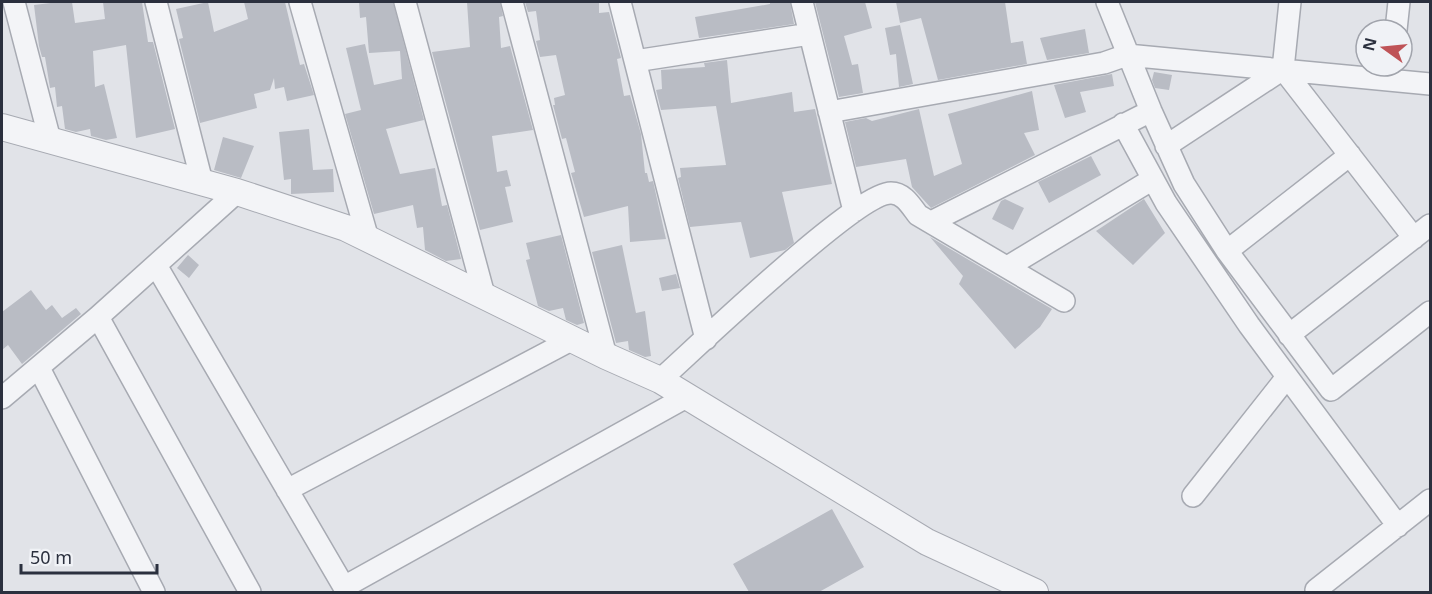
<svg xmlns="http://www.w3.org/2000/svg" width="1432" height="594" font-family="'Noto Sans',sans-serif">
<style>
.building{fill:#b9bcc4}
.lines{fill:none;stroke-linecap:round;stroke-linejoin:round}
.minor-casing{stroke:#a7aab2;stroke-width:24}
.tertiary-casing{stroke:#a7aab2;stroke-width:28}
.minor{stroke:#f3f4f7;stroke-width:21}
.tertiary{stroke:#f3f4f7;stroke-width:26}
</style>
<rect width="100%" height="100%" fill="#e1e3e8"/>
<path class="building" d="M59,2H72L75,23L105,19L103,2H142L148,42H153L175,129L136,138L126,45L93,51L95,87L104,84L117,138L106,140L91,136L90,129L76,132L65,129L62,106L57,107L55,87L50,88L45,57H42L39,46L34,5Z
M208,2L214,32L248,19L244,2H285L300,65L304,64L314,95L287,101L284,87L275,89L274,78L270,90L254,94L257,108L200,123L179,39L183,38L176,9Z
M359,2H393L424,120L386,129L400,174L435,168L442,206L447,205L461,259L446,261L425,250L423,227L417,228L413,205L374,214L345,114L361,110L346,48L365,44L374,85L402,79L400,51L369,53L366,17L360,18Z
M467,2H500L503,16L499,17L501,48L510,46L533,130L492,136L497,172L507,170L511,186L505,187L513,222L480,230L432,52L470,47Z
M525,2H599V13L609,12L621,58L617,59L624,96L630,95L641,134L645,173H647L649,182L653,181L666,239L630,242L628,206L584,217L571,173L575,172L566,138L562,139L553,105H555L554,98L565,95L556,55L540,57L536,41L540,40L536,11L528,12Z
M770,2H790L794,24L699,38L695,17L770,4Z
M815,2H865L872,28L844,36L852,65L858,64L863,93L839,97Z
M896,2H1005L1011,43L1023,41L1027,64L938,80L921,18L900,23Z
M900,25L913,84L899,87L896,54L890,55L885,28Z
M1085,29L1089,53L1047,60L1040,38Z
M727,60L731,103L792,92L794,112L815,109L832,184L782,192L794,243L785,250L750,258L741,222L690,227L678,178L681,177L680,168L726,165L716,106L661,110L656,90L662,89L661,70L705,67L704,63Z
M1154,72L1172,75L1169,90L1155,88L1152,80Z
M1112,74L1114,86L1080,92L1086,112L1065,118L1054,85Z
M1032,91L1039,130L1024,133L1035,155L931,208L912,187L906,159L856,167L845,122L866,118L872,121L919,109L934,176L962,164L948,114Z
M309,129L313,170L333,169L334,192L291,194V179L284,180L279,132Z
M223,137L254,146L241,178L214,170Z
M1091,156L1101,175L1049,203L1038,182Z
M1005,199L1024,208L1013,230L992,219L1001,201Z
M1144,199L1165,233L1133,265L1096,231Z
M561,235L584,323L577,325L566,320L563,308L549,311L538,306L526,260L530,259L526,243Z
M930,237L1052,309L1040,327L1015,349L959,284L963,276Z
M622,245L636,313L645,311L651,356L645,357L629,350L628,341L616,343L592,252Z
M188,255L199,265L189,278L177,268Z
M676,274L680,288L662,291L659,278Z
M31,290L46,310L52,305L62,318L76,308L81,314L22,364L8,345L2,350V312Z
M832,509L864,567L819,592H749L733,564Z"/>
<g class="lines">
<defs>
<path id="minor" d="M14,2L50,140
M156,2L202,182
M300,2L368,239
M405,2L484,295
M512,2L606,356
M620,2L706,339
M802,2L854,211
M1107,2L1151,111L1184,184L1227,251L1331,390L1430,312
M1290,2L1283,69L1414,238
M1396,30L1399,2
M635,61L810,34
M829,112L1104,63L1127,55L1430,84
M1123,124L1166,203L1249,325L1398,526
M1166,146L1283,69
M933,221L1151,111
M1227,251L1350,155
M1009,266L1153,179
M160,272L344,587L688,396
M98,317L250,592
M1289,335L1430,225
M39,368L154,592
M660,380C695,349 856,193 891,193C904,193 911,206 918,215L1064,301
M2,398L98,317L237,192
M287,490L573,339
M1193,496L1287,377
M1316,590L1430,500"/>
<path id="tertiary" d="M2,127L237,192L346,228L606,356L660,380L927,542L1035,592"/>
</defs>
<use href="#minor" class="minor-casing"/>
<use href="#tertiary" class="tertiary-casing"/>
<use href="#minor" class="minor"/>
<use href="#tertiary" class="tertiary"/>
</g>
<rect width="1432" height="594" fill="none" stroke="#2b303e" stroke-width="6"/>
<g transform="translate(1384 48) rotate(285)"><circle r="28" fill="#f0f2f6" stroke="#a1a4ac" stroke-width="1.5"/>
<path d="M0-4.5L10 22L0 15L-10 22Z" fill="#bf5357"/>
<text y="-9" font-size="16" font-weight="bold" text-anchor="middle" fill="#2b303e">N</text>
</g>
<path d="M21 564v9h136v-9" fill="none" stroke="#2b303e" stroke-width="3"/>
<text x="30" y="564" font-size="18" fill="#2b303e" stroke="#f0f2f6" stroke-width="4.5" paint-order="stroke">50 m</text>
</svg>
